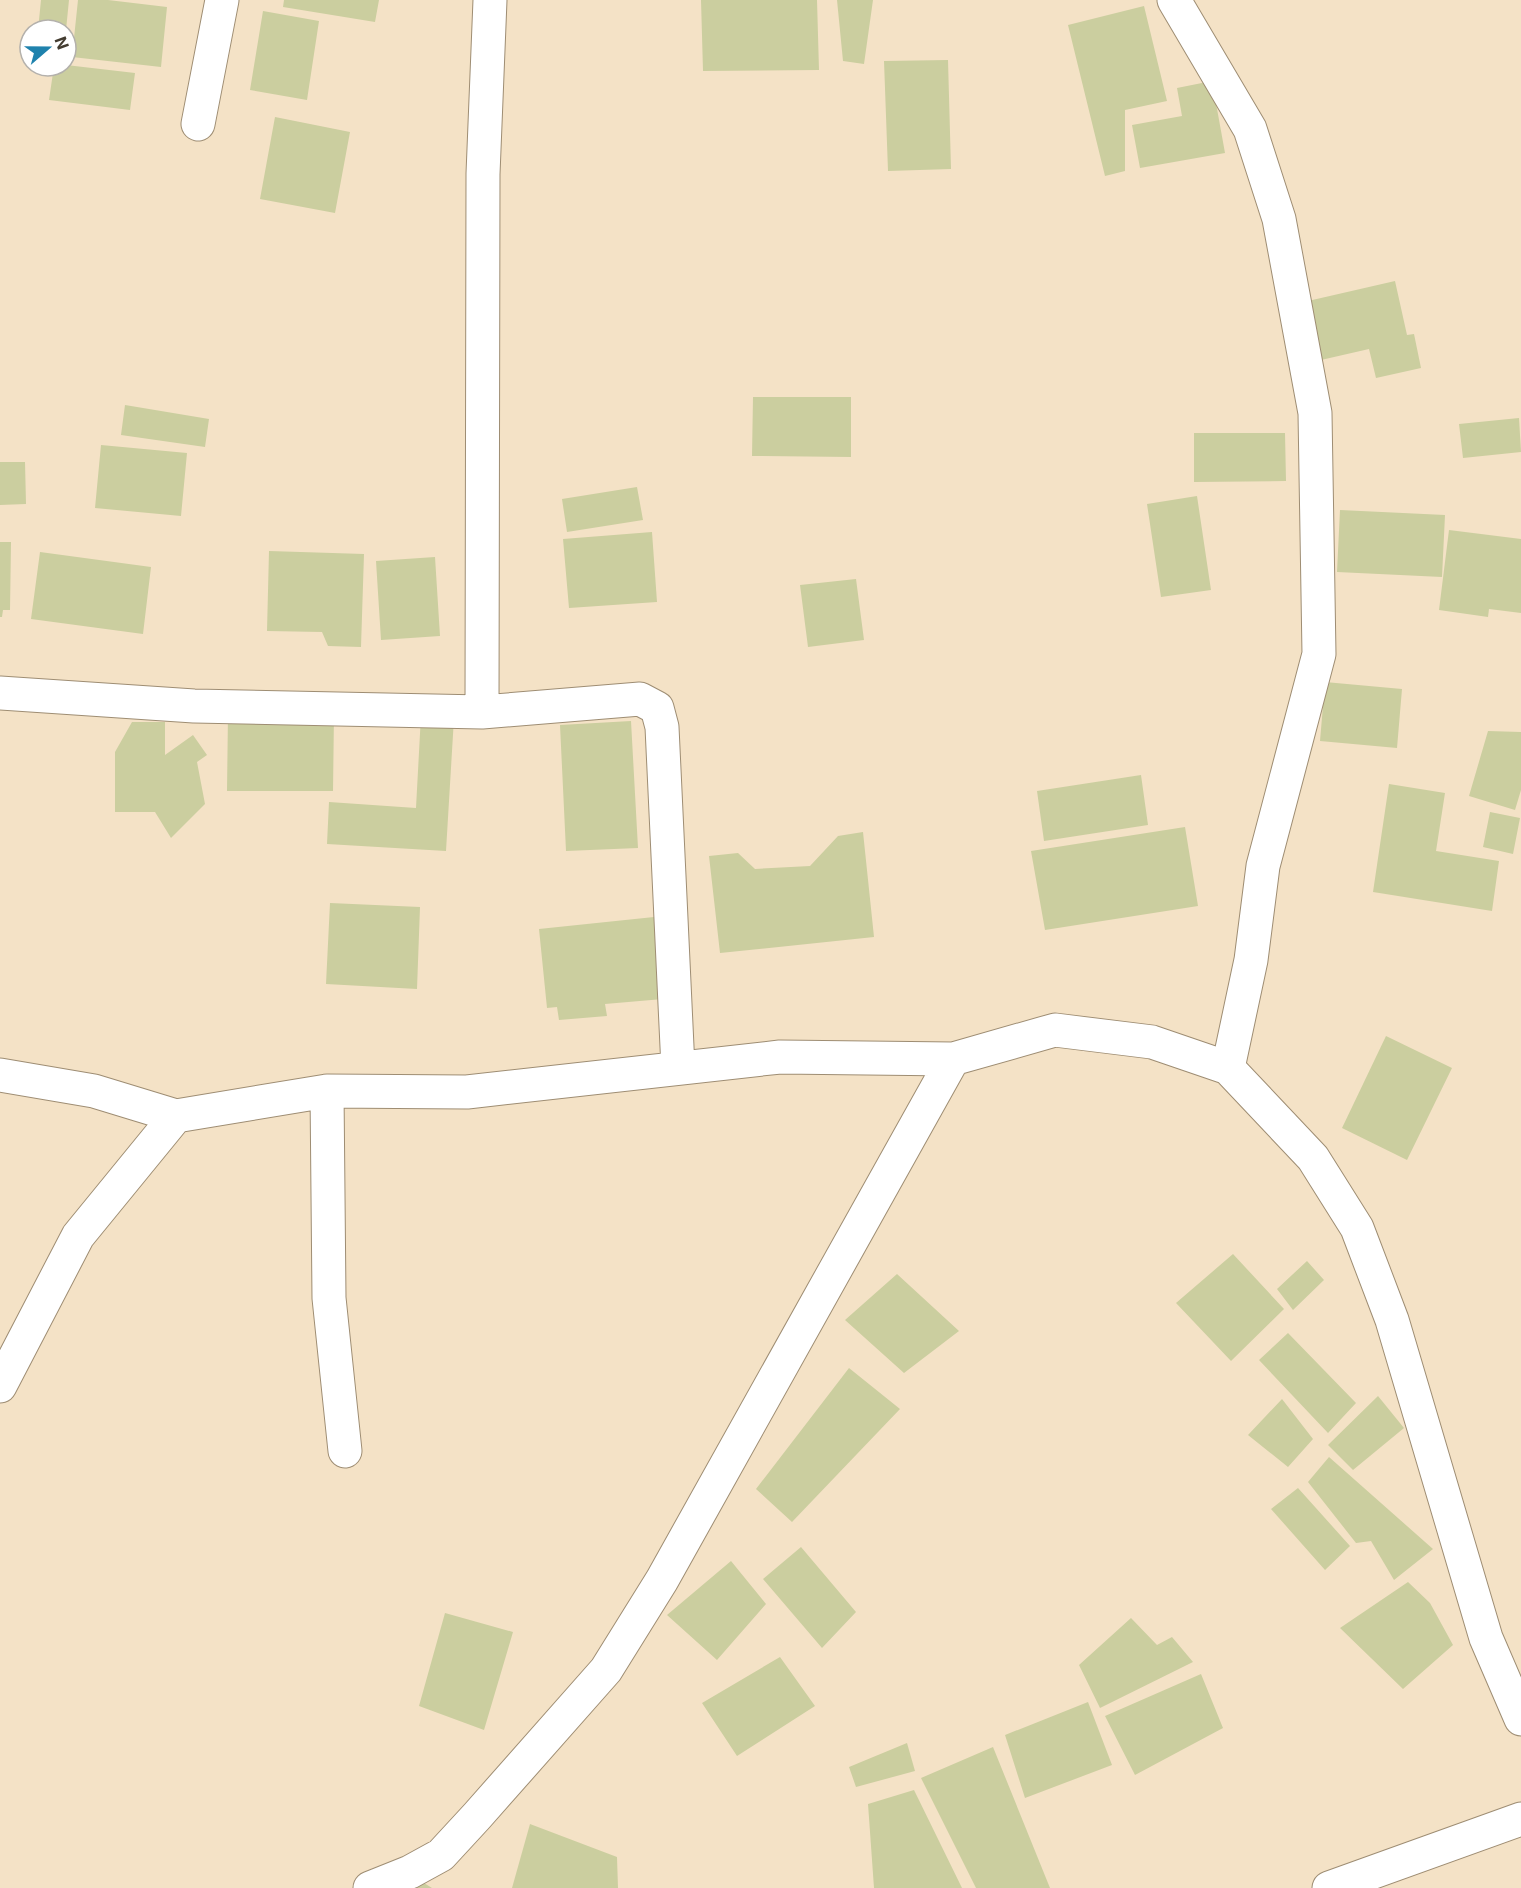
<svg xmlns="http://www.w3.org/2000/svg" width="1521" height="1888" font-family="Inter,sans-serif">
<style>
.building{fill:#cbce9f}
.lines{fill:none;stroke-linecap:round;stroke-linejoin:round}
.minor-casing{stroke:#9e8d73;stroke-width:35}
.minor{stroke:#fff;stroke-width:33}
</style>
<rect width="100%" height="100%" fill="#f4e2c6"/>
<path class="building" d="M41,0H69L66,30H38Z
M78,0H108L167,7L161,67L72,57Z
M284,0H379L375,22L283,7Z
M701,0H817L819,70L703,71Z
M837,0H873L864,64L843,61Z
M1144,6L1167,101L1125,110V171L1105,176L1068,25Z
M263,11L319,21L307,100L250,90Z
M948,60L951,169L888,171L884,61Z
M66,65L135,73L130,110L49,100L54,66Z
M1212,81L1225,153L1140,168L1132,125L1182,116L1177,88Z
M275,117L350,132L335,213L260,199Z
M1395,281L1407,335L1414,334L1421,368L1376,378L1369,349L1321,360L1308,301Z
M753,397H851V457L752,456Z
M125,405L209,419L205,447L121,435Z
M1519,418L1521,452L1463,458L1459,424Z
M1194,433H1285L1286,481L1194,482Z
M101,445L187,453L181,516L95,508Z
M0,462H25L26,504L0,505Z
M637,487L643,520L567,532L562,499Z
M1197,496L1211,590L1161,597L1147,504Z
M1340,510L1445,515L1442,577L1337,572Z
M1449,530L1521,539V613L1489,609L1488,617L1439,610Z
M652,532L657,602L569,608L563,539Z
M0,542H11L10,610H3L2,617H0Z
M269,551L364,554L361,647L328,646L322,632L267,631Z
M40,552L151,567L143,634L31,619Z
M435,557L440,636L381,640L376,561Z
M856,579L864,640L808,647L800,585Z
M1325,682L1402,689L1397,748L1320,741Z
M228,713L334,714L333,791H227Z
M421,715L454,718L446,851L327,844L329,802L416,808Z
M631,721L638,848L566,851L560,725Z
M132,722H165V755L193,735L207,755L197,762L205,804L171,838L155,812H115V752Z
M1488,731L1521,732V790L1515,810L1469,796Z
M1141,775L1148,825L1044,841L1037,791Z
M1389,784L1445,793L1436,851L1499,861L1492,911L1373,892Z
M1490,812L1520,818L1513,854L1483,847Z
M1185,827L1198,906L1045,930L1031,851Z
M863,832L874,937L720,953L709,856L738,853L755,869L810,866L838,836Z
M330,903L420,907L417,989L326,984Z
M654,917L663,999L605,1004L607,1016L559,1020L557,1007L547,1008L539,929Z
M1386,1036L1452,1068L1407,1160L1342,1128Z
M1233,1254L1284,1309L1231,1361L1176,1303Z
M1307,1261L1324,1280L1293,1310L1277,1289Z
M897,1274L959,1331L904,1373L845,1320Z
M1288,1333L1356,1403L1328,1433L1259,1360Z
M849,1368L900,1409L792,1522L756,1489Z
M1378,1396L1404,1428L1353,1470L1328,1445Z
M1282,1399L1313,1439L1288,1467L1248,1435Z
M1329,1457L1433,1549L1394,1580L1371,1541L1356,1543L1308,1482Z
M1298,1488L1350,1546L1325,1570L1271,1509Z
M801,1547L856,1612L822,1648L763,1579Z
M731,1561L766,1604L717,1660L667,1615Z
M1408,1582L1430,1603L1453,1645L1403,1689L1340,1628Z
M445,1613L513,1632L484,1730L419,1706Z
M1131,1618L1157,1645L1172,1637L1193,1662L1100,1708L1079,1665Z
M780,1657L815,1706L737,1756L702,1703Z
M1201,1674L1223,1728L1135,1775L1105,1716Z
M1088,1702L1112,1765L1025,1798L1005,1735Z
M907,1743L915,1771L856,1787L849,1767Z
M993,1747L1050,1888H976L921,1778Z
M914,1790L962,1888H874L868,1804Z
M530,1824L617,1857L618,1888H512Z
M424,1883L432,1888H415Z"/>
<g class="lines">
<defs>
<path id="minor" d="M1174,0L1250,129L1279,219L1315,413L1319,654L1263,866L1251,960L1228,1068
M198,124L222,0
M0,693L194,706L482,712L640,699L657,708L662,727L678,1068
M482,712L483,174L490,0
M0,1075L94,1091L176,1116
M327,1091L329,1298L345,1451
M0,1386L78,1236L176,1116L327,1091L467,1092L780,1057L953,1059L1055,1030L1152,1042L1228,1068L1313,1158L1357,1228L1392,1320L1486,1638L1521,1719
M370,1888L410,1872L441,1855L477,1816L606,1670L662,1580L953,1059
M1329,1888L1521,1819"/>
</defs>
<use href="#minor" class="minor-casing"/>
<use href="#minor" class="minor"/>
</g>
<g transform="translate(48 48) rotate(70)"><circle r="28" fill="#ffffff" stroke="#b4b1ac" stroke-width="1.5"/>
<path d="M0-4.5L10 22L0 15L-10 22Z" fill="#1f82ad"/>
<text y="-9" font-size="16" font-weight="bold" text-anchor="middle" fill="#433c30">N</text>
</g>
</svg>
